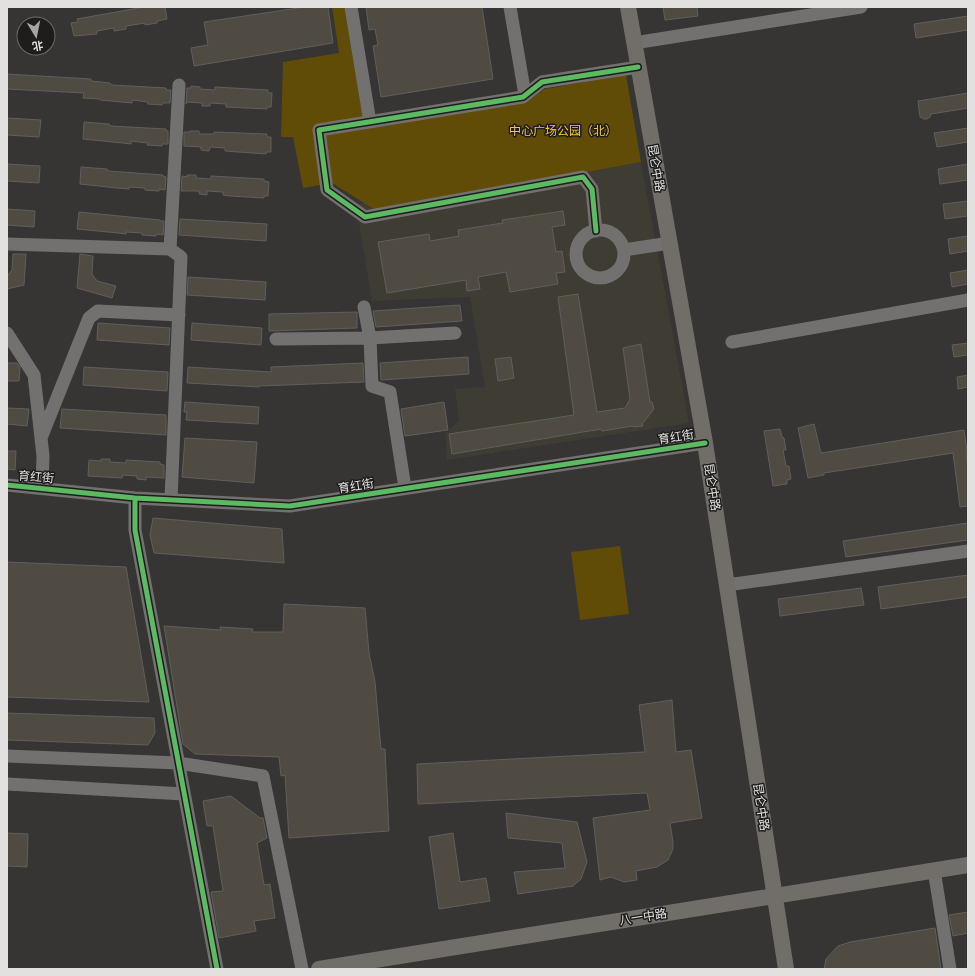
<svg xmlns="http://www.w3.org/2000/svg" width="975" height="976" font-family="Lato,'Noto Sans SC',sans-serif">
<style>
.built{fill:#3f3c34}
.green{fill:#604b07}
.building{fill:#4f4b42;stroke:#605f5e}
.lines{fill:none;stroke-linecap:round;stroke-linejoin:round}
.minor{stroke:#727170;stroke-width:13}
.major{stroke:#716e69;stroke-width:16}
.cycleway-casing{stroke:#1e1d1c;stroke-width:8}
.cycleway{stroke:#5cba63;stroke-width:5}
.labels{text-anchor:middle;stroke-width:3;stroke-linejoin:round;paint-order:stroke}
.park-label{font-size:12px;fill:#f4c742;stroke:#1e1d1c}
.street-label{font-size:12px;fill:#e2e1df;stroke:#1e1d1c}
</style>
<rect width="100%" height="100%" fill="#363533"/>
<path class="built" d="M641,162L689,423L447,460L445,434L459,421L455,389L485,387L470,297L372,301L356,205L364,203L377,211Z"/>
<path class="green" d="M332,7H347L367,128L532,98L545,89L626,75L641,162L377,211L332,183L303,188L293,137H281L283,62L339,53Z
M620,546L629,614L580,620L571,552Z"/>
<path class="building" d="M144,7H165L167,19L157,21V23L145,25V23L126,26V29L114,31V28L97,31V34L74,36L71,23L78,22L77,19Z
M305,7H328L333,43L194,66L191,48L208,45L204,22Z
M366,7H482L493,79L381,97L373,46L378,45L375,29L369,30Z
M663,7H697L698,16L665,20Z
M968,16V30L916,38L914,24Z
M7,74L91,79V81L110,83L112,85L166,88V90H171L170,103H163L162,105L148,104V102L132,100V103L100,100V99L83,98L84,93L7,89Z
M191,86L200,87V89L215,90V87L268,90V93H272L271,107H267V109L226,107V104L210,103V106H202V103L187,102L186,104L187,88H191Z
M968,93V108L931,114L930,117L927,119H924L920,117L918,101Z
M7,118L41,120L39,137L7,135Z
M84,122L109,124L111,126L166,129V131H168V144H162V146L147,145L148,143L131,141V144L123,143L83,139Z
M968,128V142L937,147L934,133Z
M190,131H199V134H214V132L267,134V137H271V152H266V154L225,151V148L210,147L209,151L201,150V147L184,146V132H190Z
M7,164L40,166L39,183L7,181Z
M968,164V180L940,184L938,169Z
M81,167L107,169L108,171L163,175V176L166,177L165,190L159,189V191L145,190V188L129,187V189L117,188L80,184Z
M187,175H196V178L211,179V176L264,179V181L269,182L268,196H264V198L230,196L223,195V192L207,191V195L199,194V191H181L182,176L187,177Z
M968,201V216L945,219L943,204Z
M7,209L35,211L34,227L7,225Z
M563,211L565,225L552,227L556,252L562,251L565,272L556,273L558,284L510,292L506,272L478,277L480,289L467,291L466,280L387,293L378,242L429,234L430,241L459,236L458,230L503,223L502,220Z
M79,212L160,220V221H164L163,235L157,234L156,236L142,235V233L126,232V234L118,233L77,229Z
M180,219L267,224L266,241L179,235Z
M968,236V251L950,254L948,239Z
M13,254H26L24,285L7,289V276L12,270Z
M80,254L93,256L92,274L97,281L116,286L112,298L77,288Z
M968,270V284L952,287L950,273Z
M188,277L266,282L265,300L187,295Z
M578,294L597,412L625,408L630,399L623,348L641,344L650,402H652L654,409L642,424L643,426L634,427L633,426L602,431L601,429L452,454L449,434L574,415L558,297Z
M460,305L462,321L376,327L373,311Z
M357,312V328L269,331V314Z
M98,323L170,328L169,345L97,340Z
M192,323L262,328L261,345L191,340Z
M968,343V355L954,357L952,345Z
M468,357L469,374L381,380L380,363Z
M511,357L514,378L498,381L495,359Z
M7,363H17L20,367L19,381H7Z
M363,363L364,382L259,386V387L187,383L188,367L271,372V367Z
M84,367L168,372L167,391L83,385Z
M968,375V387L958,389L957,377Z
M185,402L259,407L258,424L186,420L187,412H184Z
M444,402L448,430L405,436L401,409Z
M7,408L29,409L27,426L7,424Z
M62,409L166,415V435L60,428Z
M814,424L821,453L964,430L967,451H966L968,470V506L960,507L953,453L824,473V475L808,478L798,428Z
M780,429L782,437L784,438L786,450H783L786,466H789L791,479L787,480V484L773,486L764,431Z
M185,438L257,442L254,483L182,477Z
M7,451H16L15,470L7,469Z
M101,459H110V462L126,463V460L160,462V464L164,465V478L146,477V480L137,479V476L123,475L122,478L88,476L89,460L101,461Z
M153,518L282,529L284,563L154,553L150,535Z
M968,523V540L846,557L843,541Z
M7,562L126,567L149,702L7,697Z
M968,575V597L881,609L878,587Z
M861,588L864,605L780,616L778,599Z
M284,604L365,608L369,653L375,682L381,749H385L389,831L289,838L285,775L281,776L279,757L195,754L183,744L164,626L221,630L220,627L253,629L252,632H283Z
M672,700L676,752L691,750L702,818L670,823L673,842V849L668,860L657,867L636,871L637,880L624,882L611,877L600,880L593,818L650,810L647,793L418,804L417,764L645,752L639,705Z
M7,713L154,718L155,733L148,745L7,740Z
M231,796L260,818H263L267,838L257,843L264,885L270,884L275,918L254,921L256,931L219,938L211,892L223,891L213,826H207L203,801Z
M506,813L577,822L587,862L581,879L573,886L518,894L514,872L565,868L562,843L508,838Z
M7,833L28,834L27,867L7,866Z
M453,833L460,882L486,878L490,901L439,909L429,837Z
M968,912V933L953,936L949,915Z
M935,928L941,969H824L826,959L838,946L850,942Z"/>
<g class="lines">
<path class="minor" d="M351,7L370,122
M510,7L525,95
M634,43L861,7
M576 254a24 24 0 1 1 48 0a24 24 0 1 1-48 0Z
M596,231L592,189L583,177L365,217L327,190L319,130L523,97L542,82L638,67
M7,244L170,249
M624,250L670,243
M364,307L370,338L372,386L390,392L405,488
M7,333L34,375L43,456L42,488
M276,339L370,338L455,333
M732,342L968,300
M41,438L89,318L98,311L179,315
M7,485L135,498L290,506L705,443
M135,498V530L217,969
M171,500L181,257L170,249L179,85
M727,585L968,551
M7,756L178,763L263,776L302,969
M7,784L184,794
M934,870L950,969"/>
<path class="major" d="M628,7L705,443L786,969
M319,969L968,865"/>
<defs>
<path id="cycleway" d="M596,231L592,189L583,177L365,217L327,190L319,130L523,97L542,82L638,67
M7,485L135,498L290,506L705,443
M135,498V530L217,969"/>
</defs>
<use href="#cycleway" class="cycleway-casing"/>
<use href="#cycleway" class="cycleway"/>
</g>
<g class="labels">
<g class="park-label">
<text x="563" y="135">中心广场公园（北）</text>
</g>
<g class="street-label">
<text transform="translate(656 168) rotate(80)" y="4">昆仑中路</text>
<text transform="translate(676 437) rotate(-9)" y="4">育红街</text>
<text transform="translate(36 477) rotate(5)" y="4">育红街</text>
<text transform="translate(356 486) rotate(-9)" y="4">育红街</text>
<text transform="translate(712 487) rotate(81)" y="4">昆仑中路</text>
<text transform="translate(761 807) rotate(81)" y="4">昆仑中路</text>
<text transform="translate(643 917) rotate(-9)" y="4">八一中路</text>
</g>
</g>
<rect width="975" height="976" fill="none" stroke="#e2e1df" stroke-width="16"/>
<g transform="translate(36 36) rotate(170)"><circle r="19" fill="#1e1d1c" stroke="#6c6b6a"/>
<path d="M0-3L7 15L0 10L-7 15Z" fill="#a6a5a3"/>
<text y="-6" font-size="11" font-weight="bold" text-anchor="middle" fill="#e2e1df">北</text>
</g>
</svg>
